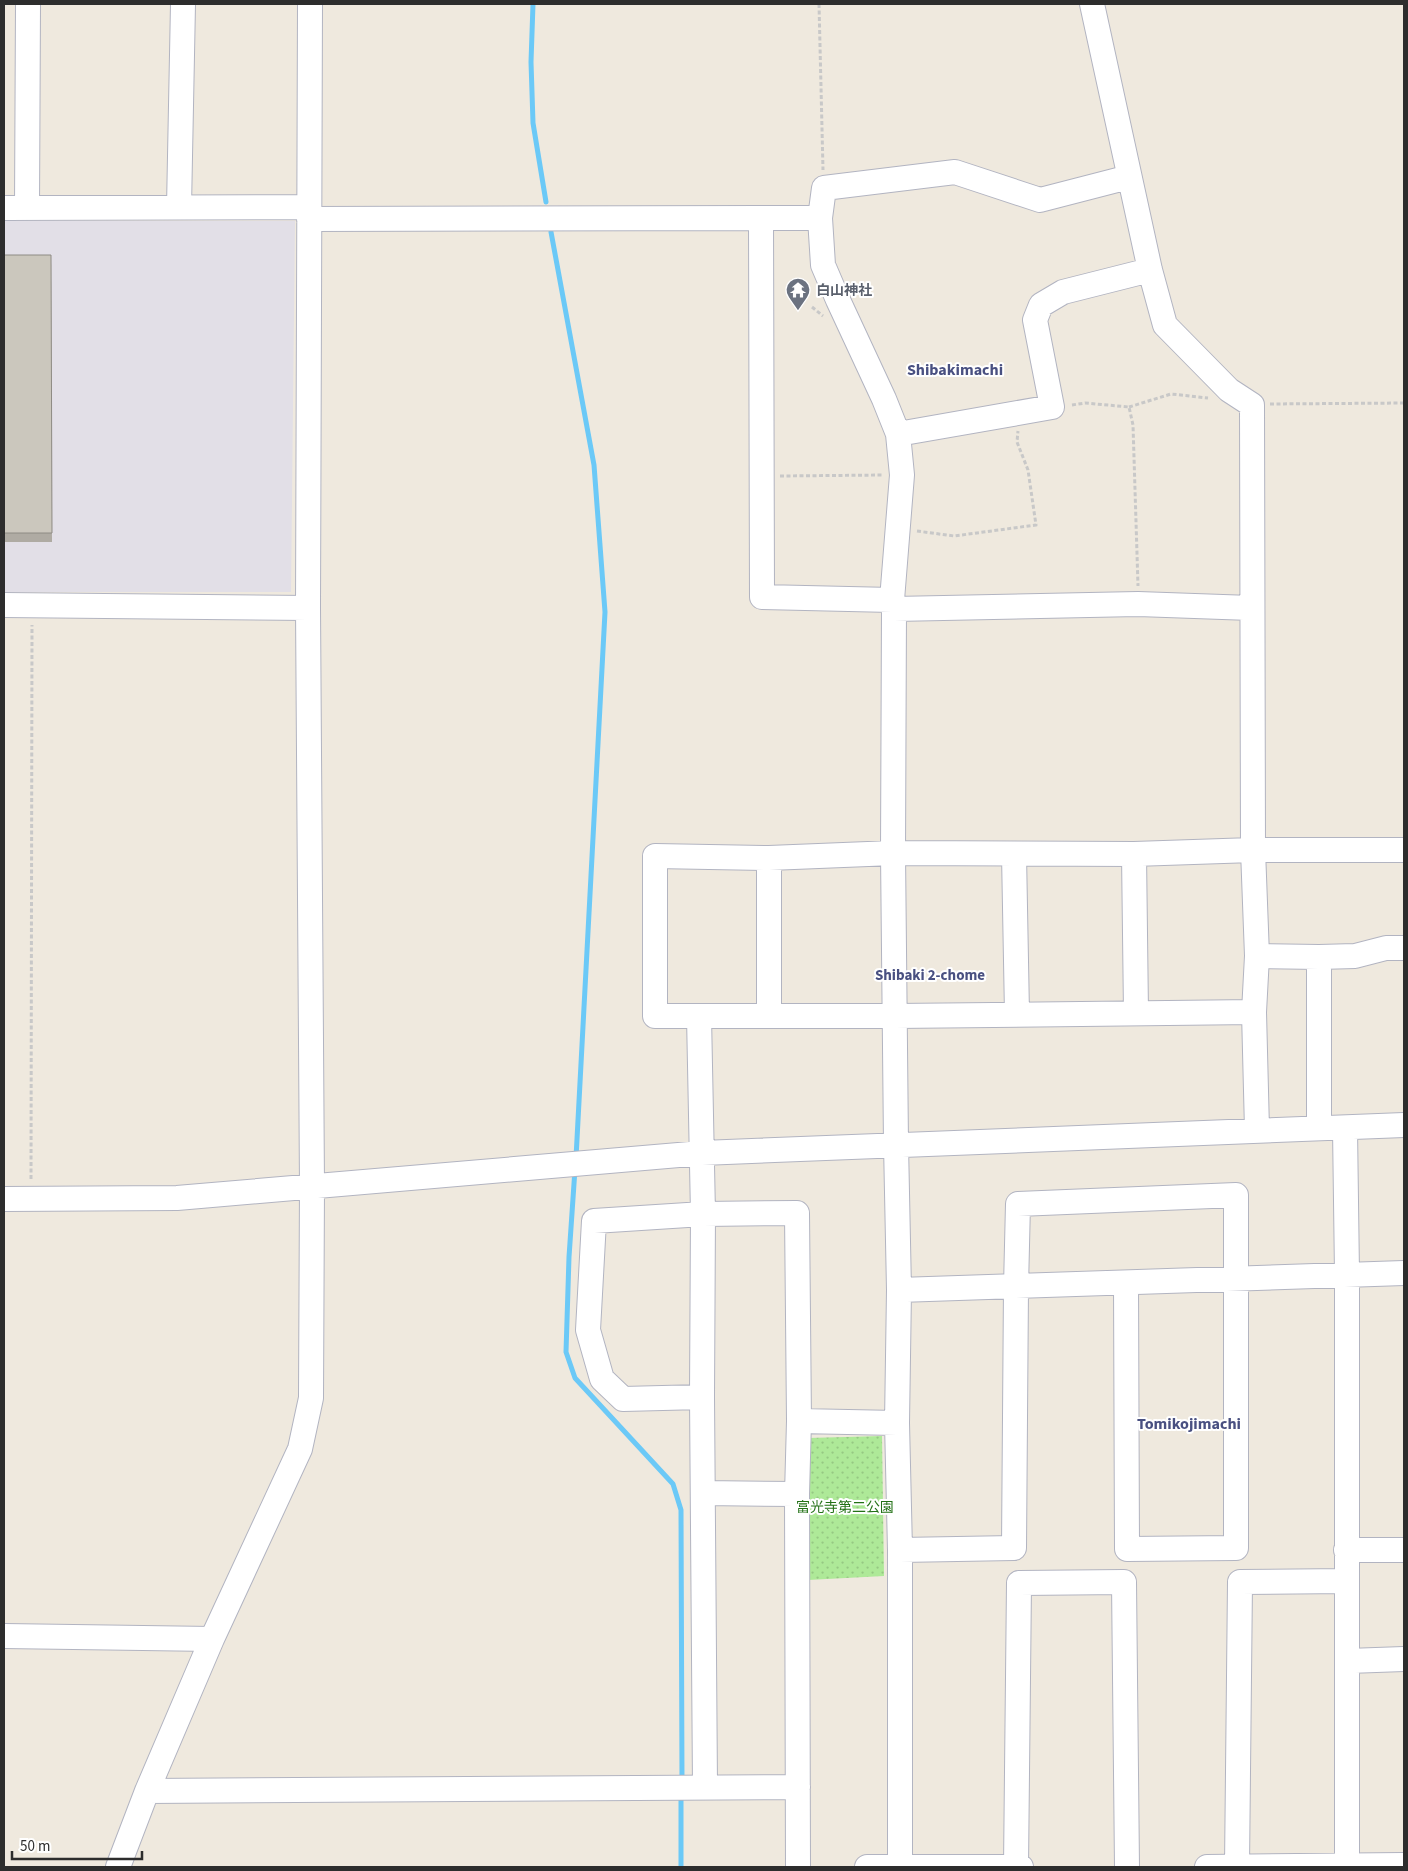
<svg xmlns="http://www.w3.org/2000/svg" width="1408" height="1871" font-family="'Source Sans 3','Noto Sans JP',sans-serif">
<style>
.industrial{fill:#e2dfe7}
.park{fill:url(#park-dots)}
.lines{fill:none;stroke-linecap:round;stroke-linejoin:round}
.stream{stroke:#6bc9f7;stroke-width:5}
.minor-casing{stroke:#b2b4c1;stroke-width:26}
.path{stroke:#c8c8c8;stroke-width:3;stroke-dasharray:4 2.5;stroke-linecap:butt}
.minor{stroke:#fff;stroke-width:24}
.wall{fill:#afaba3}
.building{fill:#cbc7bd;stroke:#8e8b84}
.labels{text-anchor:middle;stroke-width:4;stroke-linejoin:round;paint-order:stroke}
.worship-label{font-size:14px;font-weight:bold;fill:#5b616d;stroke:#fff;text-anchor:start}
.park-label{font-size:14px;fill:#237116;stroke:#fff}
.neighbourhood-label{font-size:15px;font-weight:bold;fill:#495081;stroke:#fff}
.quarter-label{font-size:16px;font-weight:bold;fill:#495081;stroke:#fff}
</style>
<defs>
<pattern id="park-dots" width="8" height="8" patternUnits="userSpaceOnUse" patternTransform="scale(1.25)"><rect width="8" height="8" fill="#aee998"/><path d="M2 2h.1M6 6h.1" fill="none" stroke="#96c883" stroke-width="1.8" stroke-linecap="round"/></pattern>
</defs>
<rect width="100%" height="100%" fill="#efe9de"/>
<path class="industrial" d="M4,221H295L291,592H4Z"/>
<path class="park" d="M882,1436L884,1576L808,1580V1438Z"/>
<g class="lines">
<path class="stream" d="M533,4L531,62L533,123L546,202
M551,232L594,465L605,612L576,1158
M575,1169L569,1257L566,1352L575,1378L673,1484L681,1510L682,1782
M681,1867V1793"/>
<defs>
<path id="minor" d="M27,207L28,4
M179,207L183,4
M4,208L309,207
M820,218L823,265L838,300L884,399L898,434L902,475L892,600L894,609L893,853L896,1144L899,1290L897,1423L900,1550V1867
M309,219L820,218L824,188L955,172L1040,200L1129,177
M761,219L762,597L892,600
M898,434L1052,407L1035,320L1041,305L1063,292L1150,270
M4,605L308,608
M894,609L1138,604L1251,608
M1014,854L1017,1014
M1134,854L1136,1013
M769,858V1016
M1257,956L1319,957
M1254,1012L1257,1130
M699,1016H655V856L769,858L893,853L1134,854L1253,850H1404
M1319,1128V957L1355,956L1386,948H1404
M1345,1128L1347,1274V1865
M4,1199L177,1198L702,1153L1404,1125
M899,1290L1404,1273
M702,1397L623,1399L602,1379L588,1330L594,1221L703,1214L702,1397L705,1786
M799,1421L897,1423
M703,1493L797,1494
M900,1550L1014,1548L1016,1287L1018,1204L1236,1195V1548L1127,1549L1126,1283
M1346,1550H1404
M4,1636L212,1639
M1348,1661L1404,1659
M147,1791L798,1787
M118,1867L147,1791L212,1639L300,1449L311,1398L312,1186L308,608L310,4
M798,1867L797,1494L799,1421L797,1213L703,1214L699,1016H895L1254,1012L1257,956L1253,850L1252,405L1229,390L1165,325L1150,270L1092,4
M867,1867H1021
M1016,1867L1019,1583L1124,1582L1127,1867
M1207,1867L1404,1865
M1237,1867L1240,1582L1346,1581"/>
</defs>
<use href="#minor" class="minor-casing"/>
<path class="path" d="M819,4L823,170
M812,307L823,316
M1270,404L1404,403
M1072,405L1085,403L1129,407L1133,425L1138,586
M1129,407L1171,394L1208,398
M780,476L884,475
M917,531L954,536L1036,525L1028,470L1017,442L1018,431
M31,1179L32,625"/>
<use href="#minor" class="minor"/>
</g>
<path class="wall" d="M4,255H51L52,542H4Z"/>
<path class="building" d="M4,255H51L52,533H4Z"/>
<defs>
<symbol id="temple-pin" viewBox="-11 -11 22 30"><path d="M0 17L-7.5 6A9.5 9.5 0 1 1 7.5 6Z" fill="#6b7280" stroke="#fff"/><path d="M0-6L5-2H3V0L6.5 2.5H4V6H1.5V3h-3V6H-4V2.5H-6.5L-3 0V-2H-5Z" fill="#fff"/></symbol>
</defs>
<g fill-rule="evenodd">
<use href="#temple-pin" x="784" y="276" width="28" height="38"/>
</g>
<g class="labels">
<g class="worship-label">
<text x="816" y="295">白山神社</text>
</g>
<g class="park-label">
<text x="845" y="1512">富光寺第二公園</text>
</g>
<g class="neighbourhood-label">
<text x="930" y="980">Shibaki 2-chome</text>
</g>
<g class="quarter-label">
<text x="955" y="375">Shibakimachi</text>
<text x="1189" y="1429">Tomikojimachi</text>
</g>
</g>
<rect width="1408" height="1871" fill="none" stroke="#2d2d2d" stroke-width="10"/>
<path d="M12 1851v8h130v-8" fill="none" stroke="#2d2d2d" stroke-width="2.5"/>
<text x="20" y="1851" font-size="15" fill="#2d2d2d" stroke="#ffffff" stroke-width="4" paint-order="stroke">50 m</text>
</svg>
